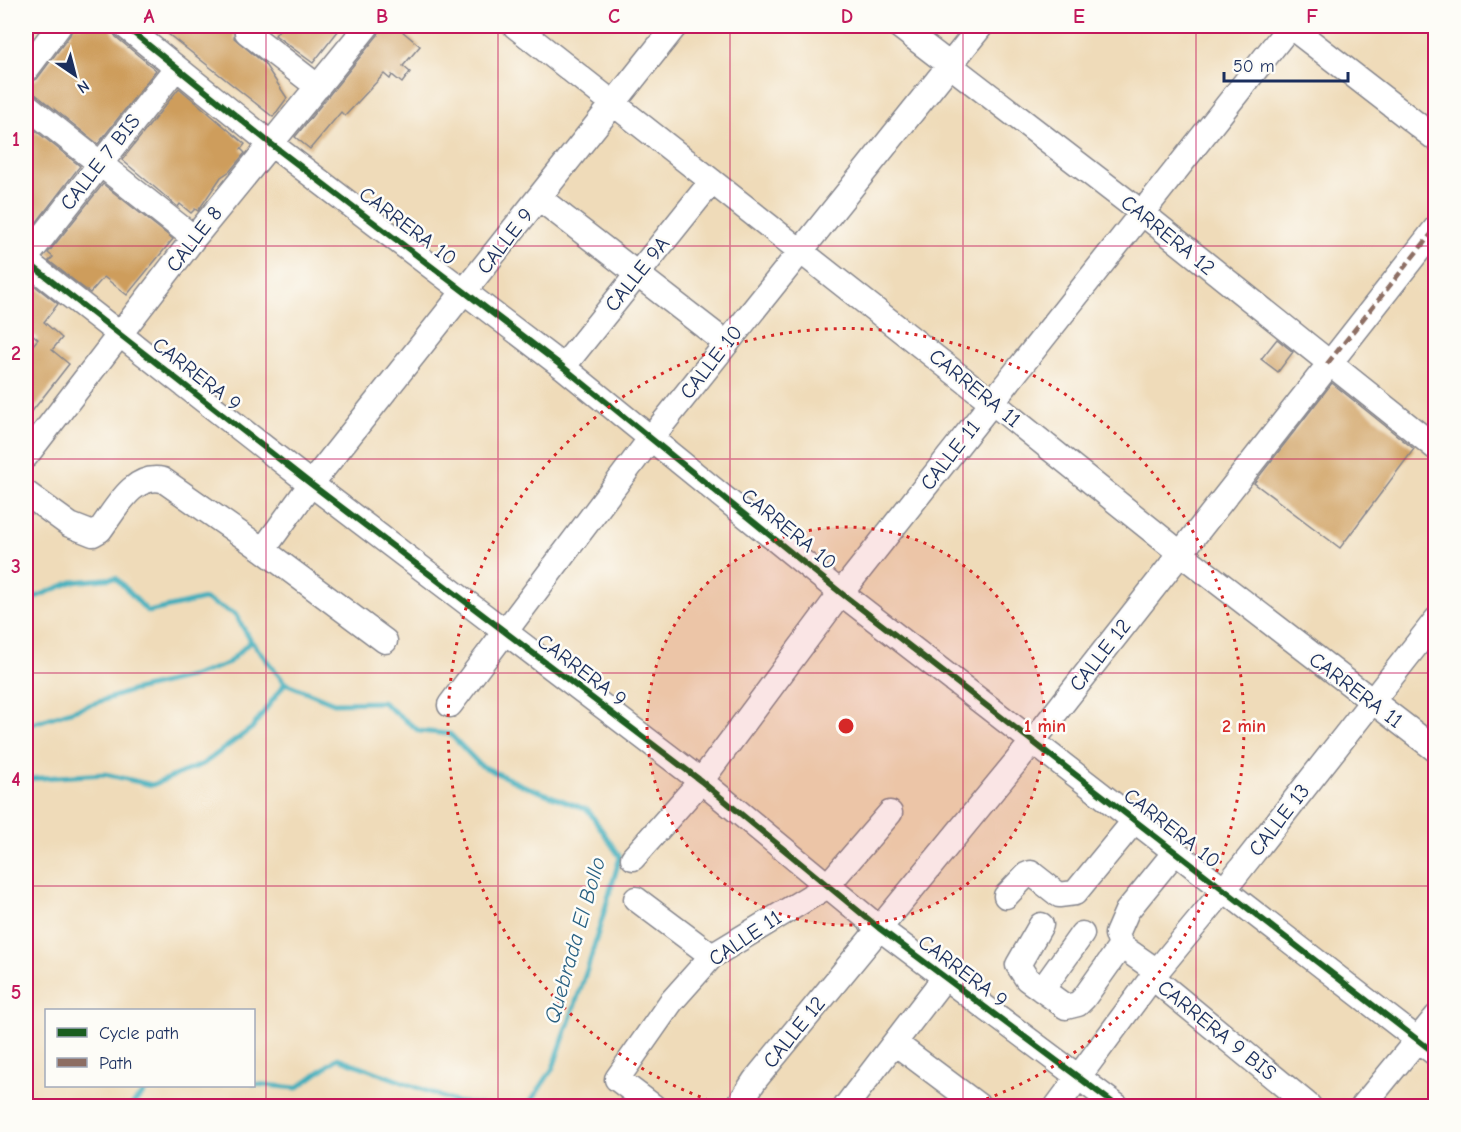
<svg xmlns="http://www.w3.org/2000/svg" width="1461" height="1132" font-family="'Comic Neue',sans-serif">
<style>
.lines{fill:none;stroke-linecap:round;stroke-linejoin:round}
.stream{stroke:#3eadbb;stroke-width:5}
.building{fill:#ce9d5b}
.minor-casing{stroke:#85858c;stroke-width:27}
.minor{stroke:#fff;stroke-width:24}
.quiet{stroke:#8d6e63;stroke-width:4.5;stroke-dasharray:9 4.5;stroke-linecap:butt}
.cycleway-casing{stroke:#fdfcf7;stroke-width:10}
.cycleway{stroke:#1b5e20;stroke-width:6}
.grid{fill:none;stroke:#c2185b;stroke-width:1.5;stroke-opacity:0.55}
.ring{fill:none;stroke:#d62828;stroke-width:3;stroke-dasharray:3 6}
.labels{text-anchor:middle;stroke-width:5;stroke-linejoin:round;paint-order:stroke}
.street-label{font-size:21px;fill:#1b2f5e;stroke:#fdfcf7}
.water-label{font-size:22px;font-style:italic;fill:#296183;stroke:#fdfcf7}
.centre{fill:#d62828;stroke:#fdfcf7;stroke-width:3}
.ring-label{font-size:18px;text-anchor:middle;font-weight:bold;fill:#d62828;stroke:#fdfcf7;stroke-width:5;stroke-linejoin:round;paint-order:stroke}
.neatline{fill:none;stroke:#c2185b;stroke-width:2}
.grid-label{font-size:20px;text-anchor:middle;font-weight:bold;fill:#c2185b}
</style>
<rect width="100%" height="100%" fill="#fdfcf7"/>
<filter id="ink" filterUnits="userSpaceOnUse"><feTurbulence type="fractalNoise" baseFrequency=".0167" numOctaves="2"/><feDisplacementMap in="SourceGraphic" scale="12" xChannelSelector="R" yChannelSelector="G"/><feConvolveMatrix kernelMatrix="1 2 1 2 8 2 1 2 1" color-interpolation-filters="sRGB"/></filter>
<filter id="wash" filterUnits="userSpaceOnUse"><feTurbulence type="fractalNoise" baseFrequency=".008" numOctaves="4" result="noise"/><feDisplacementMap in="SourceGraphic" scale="24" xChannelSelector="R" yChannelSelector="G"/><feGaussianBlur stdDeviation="1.35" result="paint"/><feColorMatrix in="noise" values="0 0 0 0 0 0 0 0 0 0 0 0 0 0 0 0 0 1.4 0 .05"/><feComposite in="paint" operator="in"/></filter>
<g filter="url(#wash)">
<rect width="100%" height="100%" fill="#efdbb9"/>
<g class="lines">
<path class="stream" d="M26,601L72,582L116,578L148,612L204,599L235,614L251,641
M29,725L131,691L190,677L227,664L251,641L285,683
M26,779L105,774L152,785L203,764L252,728L285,683L334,703L382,702L419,731L450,734L480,765L522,785L588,810L620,857L588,967L553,1068L528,1106
M254,1084L297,1088L338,1058L456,1102L487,1106
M131,1106L150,1086"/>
</g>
<g id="blocks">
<path class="building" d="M73,26H109L116,37L156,70L98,144L35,94L26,91V84L37,79L70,35Z
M158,26H235L234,38L264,63L287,98L273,117Z
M282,26H342L313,63L275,35Z
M381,26H396L420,46L403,66L410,72L402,83L392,75L390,79L384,74L345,116L341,112L310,149L295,137L378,35Z
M179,88L245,144L241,149L245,153L230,171L221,177L198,211L195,209L191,213L180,204L178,207L122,160Z
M26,123L80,166L26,236Z
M103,184L173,239L127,295L104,277L90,293L49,261L53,257L48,253Z
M26,279L58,304L44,322L62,338L52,350L69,364L26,419V353L38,339L26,329Z
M1277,339L1293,352L1278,372L1261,359Z
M1332,383L1414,449L1340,548L1254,483Z"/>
</g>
</g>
<g filter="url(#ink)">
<use href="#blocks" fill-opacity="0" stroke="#85858c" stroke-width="1.5"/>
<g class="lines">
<defs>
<path id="minor" d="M125,26L271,144L563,367L841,593L1436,1054
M515,26L992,402L1180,553L1436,750
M899,26L1142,213L1436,448
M247,32L318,87
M26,70L59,26
M26,105L194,238
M539,198L726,343
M26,258L176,68
M26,261L311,484L701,781L879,928L1117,1106
M563,367L712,181
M26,456L194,238L367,26
M26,493L70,525L93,534L100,530C116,509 133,473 163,480L263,550
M385,641L263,550L311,484L675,26
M450,705L651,438L981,26
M633,858L701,781L841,593L1290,26L1436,139
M1006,896L1026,875L1031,873L1059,895L1075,893L1135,820
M636,899L712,956
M1041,925L1018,965L1027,979L1066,1007L1078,1004L1084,998L1121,946
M1157,971L1121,946L1117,934L1127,911L1175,852
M1152,977L1309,1106
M1042,990L1082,934
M895,1043L979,1106
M653,1106L617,1079L671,1002L712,956L826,887L890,813
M738,1106L755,1080L1034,740L1436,228
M846,1106L944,978
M1057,1106L1157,971L1224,890L1436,620
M1363,1106L1436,1017"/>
</defs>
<use href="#minor" class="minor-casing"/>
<use href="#minor" class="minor"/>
<path class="quiet" d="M1327,364L1436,228"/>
<defs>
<path id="cycleway" d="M125,26L271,144L563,367L841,593L1436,1054
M26,261L311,484L701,781L879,928L1117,1106"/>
</defs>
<use href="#cycleway" class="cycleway-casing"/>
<use href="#cycleway" class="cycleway"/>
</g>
</g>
<path class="grid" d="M266,26V1106M498,26V1106M730,26V1106M963,26V1106M1196,26V1106M26,246H1436M26,459H1436M26,673H1436M26,886H1436"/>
<circle cx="846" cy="726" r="199" fill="#d62828" fill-opacity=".12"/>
<g class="ring">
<circle cx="846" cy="726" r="199"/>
<path d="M726 1106A398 398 0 1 1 966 1106"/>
</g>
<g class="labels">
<g class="street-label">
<text transform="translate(100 162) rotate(-52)" y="7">CALLE 7 BIS</text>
<text transform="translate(408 226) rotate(37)" y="7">CARRERA 10</text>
<text transform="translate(1168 235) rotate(39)" y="7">CARRERA 12</text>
<text transform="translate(194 239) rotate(-52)" y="7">CALLE 8</text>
<text transform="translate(505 241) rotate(-52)" y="7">CALLE 9</text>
<text transform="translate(637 274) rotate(-51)" y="7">CALLE 9A</text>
<text transform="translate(711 362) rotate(-52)" y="7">CALLE 10</text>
<text transform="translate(197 374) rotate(38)" y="7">CARRERA 9</text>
<text transform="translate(975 388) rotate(39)" y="7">CARRERA 11</text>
<text transform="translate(950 455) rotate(-52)" y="7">CALLE 11</text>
<text transform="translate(789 529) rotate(39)" y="7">CARRERA 10</text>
<text transform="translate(1100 655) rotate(-52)" y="7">CALLE 12</text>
<text transform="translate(582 670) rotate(37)" y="7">CARRERA 9</text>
<text transform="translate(1356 690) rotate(37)" y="7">CARRERA 11</text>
<text transform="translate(1279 820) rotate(-52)" y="7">CALLE 13</text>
<text transform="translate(1172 828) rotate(38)" y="7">CARRERA 10</text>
<text transform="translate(745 938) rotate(-34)" y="7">CALLE 11</text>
<text transform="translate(963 971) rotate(37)" y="7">CARRERA 9</text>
<text transform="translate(1217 1030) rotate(39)" y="7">CARRERA 9 BIS</text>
<text transform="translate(794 1032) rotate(-51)" y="7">CALLE 12</text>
</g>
<g class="water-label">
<text transform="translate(574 940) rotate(-74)" y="8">Quebrada El Bollo</text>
</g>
</g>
<circle cx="846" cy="726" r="9" class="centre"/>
<g class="ring-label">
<text x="1045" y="732">1 min</text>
<text x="1244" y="732">2 min</text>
</g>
<rect width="1461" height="1132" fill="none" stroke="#fdfcf7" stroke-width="66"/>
<rect x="45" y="1009" width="210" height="78" fill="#fdfcf7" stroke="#a3aaba" stroke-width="1.5"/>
<rect x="57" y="1028" width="30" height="9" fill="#1b5e20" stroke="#a3aaba" stroke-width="1.5"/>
<text x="99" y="1039" font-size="18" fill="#1b2f5e">Cycle path</text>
<rect x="57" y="1058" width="30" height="9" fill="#8d6e63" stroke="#a3aaba" stroke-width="1.5"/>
<text x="99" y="1069" font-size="18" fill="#1b2f5e">Path</text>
<g transform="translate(75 75) rotate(145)" stroke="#fdfcf7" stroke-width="4.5" paint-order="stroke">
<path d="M0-4.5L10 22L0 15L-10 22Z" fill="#1b2f5e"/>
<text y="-9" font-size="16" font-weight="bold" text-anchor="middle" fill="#1b2f5e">N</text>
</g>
<path d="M1224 72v9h124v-9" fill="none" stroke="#1b2f5e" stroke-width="3"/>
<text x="1233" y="72" font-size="18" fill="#1b2f5e" stroke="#fdfcf7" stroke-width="4.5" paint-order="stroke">50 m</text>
<rect x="33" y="33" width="1395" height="1066" class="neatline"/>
<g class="grid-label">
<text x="149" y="23">A</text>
<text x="382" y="23">B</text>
<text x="614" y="23">C</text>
<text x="847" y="23">D</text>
<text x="1079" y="23">E</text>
<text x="1312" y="23">F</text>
<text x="16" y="146">1</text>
<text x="16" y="360">2</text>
<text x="16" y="573">3</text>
<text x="16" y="786">4</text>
<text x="16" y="999">5</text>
</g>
</svg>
